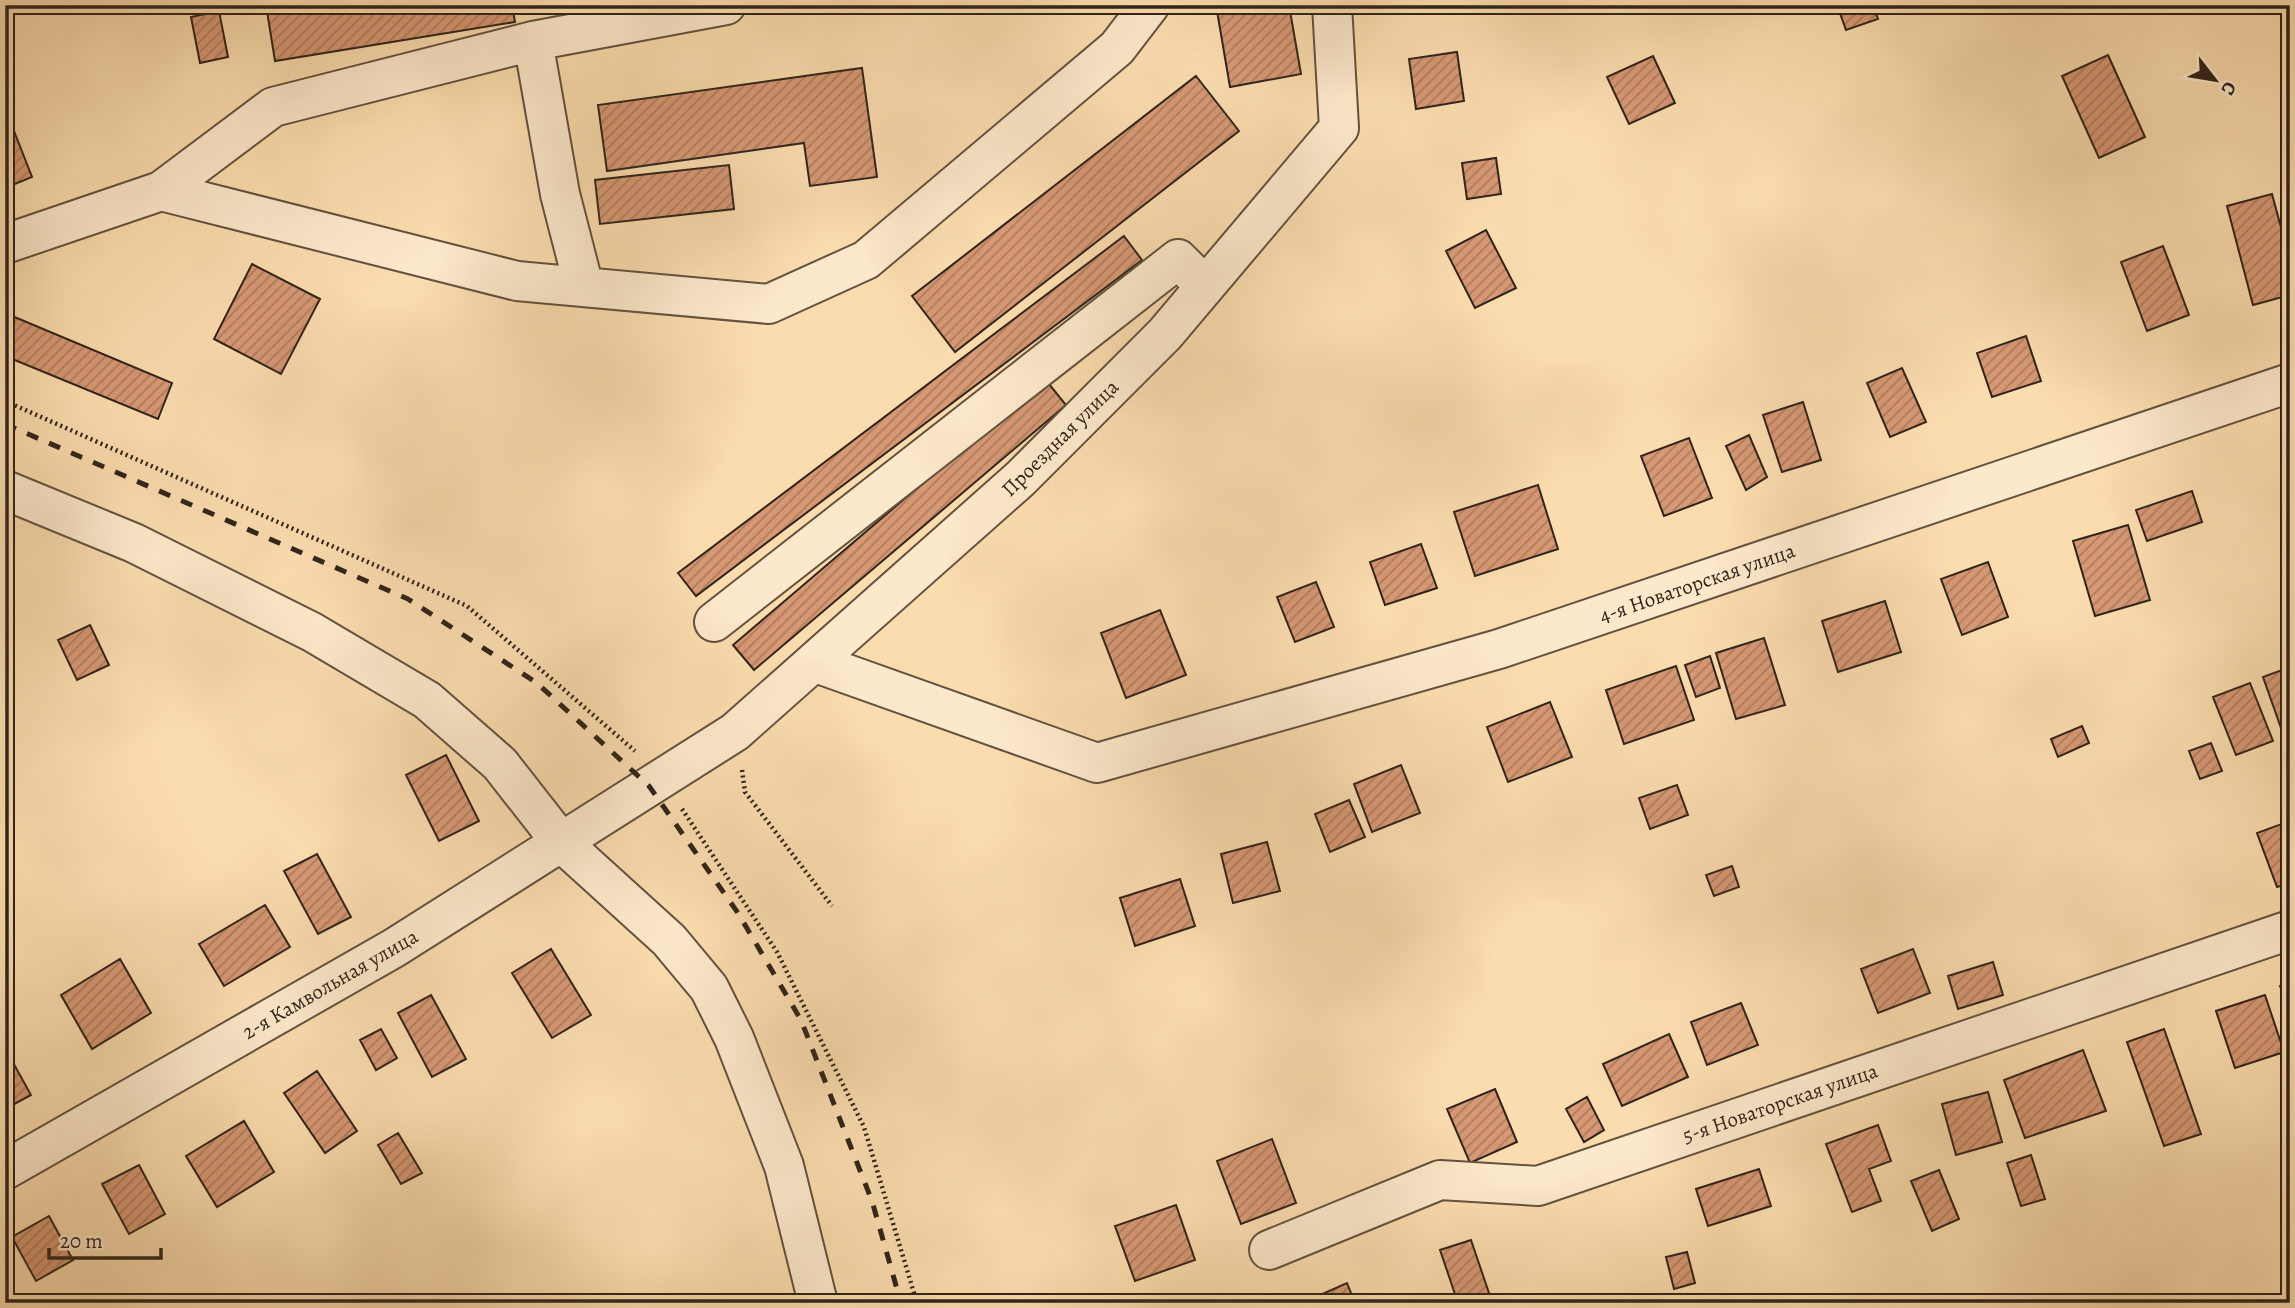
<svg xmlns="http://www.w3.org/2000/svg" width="2295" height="1308" font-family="Alegreya,serif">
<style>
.building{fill:url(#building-hatch);stroke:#30241a;stroke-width:2}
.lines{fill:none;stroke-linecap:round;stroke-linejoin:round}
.minor-casing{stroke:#63523f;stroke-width:42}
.path{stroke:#30241a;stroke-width:4.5;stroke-dasharray:2 3.5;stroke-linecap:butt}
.minor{stroke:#fce8ca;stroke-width:38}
.rail{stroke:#30241a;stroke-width:5;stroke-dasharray:12 12;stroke-linecap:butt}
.labels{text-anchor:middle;stroke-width:5;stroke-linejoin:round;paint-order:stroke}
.street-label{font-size:21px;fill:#30241a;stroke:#fce8ca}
</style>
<defs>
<pattern id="building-hatch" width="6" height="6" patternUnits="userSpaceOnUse" patternTransform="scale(1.75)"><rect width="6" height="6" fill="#d79874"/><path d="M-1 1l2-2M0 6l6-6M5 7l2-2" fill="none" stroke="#af7c5e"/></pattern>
</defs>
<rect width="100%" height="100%" fill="#fbdcae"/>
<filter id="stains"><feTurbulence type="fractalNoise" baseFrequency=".00286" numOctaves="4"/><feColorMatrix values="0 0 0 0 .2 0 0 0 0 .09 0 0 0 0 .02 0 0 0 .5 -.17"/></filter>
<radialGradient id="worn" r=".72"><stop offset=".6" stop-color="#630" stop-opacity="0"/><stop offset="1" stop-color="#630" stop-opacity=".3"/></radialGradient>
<path class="building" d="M266,5H512L515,22L275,61Z
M1216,5H1289L1301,74L1230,87Z
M1837,5H1873L1878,19L1846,30Z
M219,11L228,57L200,63L191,17Z
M1457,52L1464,101L1416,109L1409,59Z
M2108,55L2145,137L2099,158L2062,76Z
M1653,56L1675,103L1629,124L1607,77Z
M862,68L877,177L810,186L804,143L607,171L598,105Z
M1196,76L1239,131L955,352L912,296Z
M5,108L32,177L5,188Z
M1496,158L1501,194L1467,199L1462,163Z
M729,165L734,209L600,224L595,180Z
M2272,194L2290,261V295L2253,305L2227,206Z
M1486,230L1516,288L1475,308L1446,251Z
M1124,236L1142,260L696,596L678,573Z
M2163,246L2189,315L2147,331L2121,262Z
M252,264L320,299L281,374L214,339Z
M5,313L172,383L158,419L5,356Z
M2026,336L2041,381L1992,397L1977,353Z
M1902,368L1926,422L1890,437L1867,383Z
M1045,379L1066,405L754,670L733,645Z
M1803,402L1821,460L1782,472L1763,415Z
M1749,435L1767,477L1746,490L1726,446Z
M1689,438L1712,498L1664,516L1641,456Z
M1538,485L1558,549L1475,576L1454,512Z
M2192,491L2202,522L2147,541L2136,510Z
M2128,525L2150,600L2095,616L2073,541Z
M1421,544L1437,588L1385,605L1370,562Z
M1988,562L2008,617L1962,635L1941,579Z
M1316,582L1334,627L1295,642L1277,597Z
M1885,601L1901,652L1838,672L1822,621Z
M1160,610L1186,675L1126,698L1101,633Z
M90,625L109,665L77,680L58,640Z
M1764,638L1785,705L1736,719L1716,653Z
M1710,656L1720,688L1696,697L1685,665Z
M1676,666L1694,720L1624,744L1606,690Z
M2290,667V744L2287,745L2263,677Z
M2250,683L2273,741L2236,755L2213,697Z
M1550,702L1572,757L1508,782L1487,727Z
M2082,726L2089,743L2058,757L2051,739Z
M2211,743L2222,771L2200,779L2189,751Z
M446,755L479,821L439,841L406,775Z
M1401,765L1420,813L1372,832L1354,784Z
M1677,785L1688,815L1650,829L1639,798Z
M1349,800L1365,837L1330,852L1315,814Z
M2290,821V883L2277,887L2257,833Z
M1267,842L1280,891L1233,903L1221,854Z
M317,854L351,917L318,934L284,871Z
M1732,866L1739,887L1714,896L1706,875Z
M1180,879L1195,926L1135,946L1120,898Z
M265,905L290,947L224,986L199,944Z
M551,949L591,1015L552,1038L512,973Z
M1913,949L1930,993L1878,1013L1861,969Z
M120,959L151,1013L92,1049L61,995Z
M1993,962L2003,995L1958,1009L1948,976Z
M2290,982V1009L2280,986Z
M431,995L466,1059L432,1077L398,1013Z
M2265,995L2284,1052L2235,1068L2216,1011Z
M1741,1003L1758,1045L1707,1065L1691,1022Z
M381,1029L397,1058L376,1070L360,1040Z
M2164,1029L2201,1134L2164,1146L2127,1042Z
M1669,1034L1688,1077L1622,1106L1603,1064Z
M5,1048L31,1095L5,1109Z
M2083,1050L2106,1111L2025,1138L2004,1080Z
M317,1071L357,1131L325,1153L284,1093Z
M1495,1089L1517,1142L1470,1163L1447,1109Z
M1988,1092L2002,1142L1956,1155L1942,1104Z
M1587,1097L1604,1130L1584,1142L1566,1109Z
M244,1121L274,1172L217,1207L186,1156Z
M1878,1125L1891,1161L1869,1169L1881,1201L1852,1212L1826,1144Z
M398,1133L422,1173L401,1184L378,1145Z
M1272,1139L1296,1203L1241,1224L1217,1161Z
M2031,1155L2045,1199L2021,1206L2007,1163Z
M139,1165L165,1214L129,1234L102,1184Z
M1759,1169L1771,1206L1708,1226L1696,1189Z
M1939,1170L1959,1219L1932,1231L1911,1181Z
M1176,1205L1195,1260L1135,1281L1115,1226Z
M49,1216L73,1260L36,1281L12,1237Z
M1471,1240L1490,1296L1471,1303H1458L1440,1250Z
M1687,1252L1695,1283L1674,1289L1666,1257Z
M1347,1283L1355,1303H1324L1320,1295Z"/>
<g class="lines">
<defs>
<path id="minor" d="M533,41L560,194L584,287
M161,191L517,281L769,304L866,260L1117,48L1150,5
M5,244L161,191L273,107L533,41L726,5
M5,490L134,543L312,632L427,700L500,764L561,842L669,940L709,988L734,1038L784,1166L818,1303
M714,622L1178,259L1205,286
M816,663L1097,763L1499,649L2290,383
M5,1170L394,948L735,732L1020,479L1165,334L1339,128L1332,5
M1269,1250L1440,1180L1538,1186L2290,930"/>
</defs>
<use href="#minor" class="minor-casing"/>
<path class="path" d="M5,401L467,606L635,751
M742,770L745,792L832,906
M682,809L777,952L864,1127L917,1303"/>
<use href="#minor" class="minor"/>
<path class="rail" d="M5,424L408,599L537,683L649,786L738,913L801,1020L872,1201L901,1303"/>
</g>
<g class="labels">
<g class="street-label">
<text transform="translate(1060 438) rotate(-45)" y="7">Проездная улица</text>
<text transform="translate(1697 583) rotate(-19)" y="7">4-я Новаторская улица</text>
<text transform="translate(330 984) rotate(-30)" y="7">2-я Камвольная улица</text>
<text transform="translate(1780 1103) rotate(-19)" y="7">5-я Новаторская улица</text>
</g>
</g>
<rect width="2295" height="1308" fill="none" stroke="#fbdcae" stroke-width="28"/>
<rect x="7" y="7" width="2281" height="1294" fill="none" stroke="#30241a" stroke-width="3.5"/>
<rect x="14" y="14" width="2267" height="1280" fill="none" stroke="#30241a" stroke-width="2"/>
<g transform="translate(2215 80) rotate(121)" stroke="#fce8ca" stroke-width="5" paint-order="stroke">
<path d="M0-5L12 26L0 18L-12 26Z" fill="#30241a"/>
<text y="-10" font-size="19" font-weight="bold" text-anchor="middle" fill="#30241a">С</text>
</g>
<path d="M49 1248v10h112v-10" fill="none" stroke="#30241a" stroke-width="3.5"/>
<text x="60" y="1248" font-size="21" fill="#30241a" stroke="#fce8ca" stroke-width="5" paint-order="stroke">20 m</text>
<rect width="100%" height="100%" filter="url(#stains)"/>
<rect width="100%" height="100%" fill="url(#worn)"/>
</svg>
